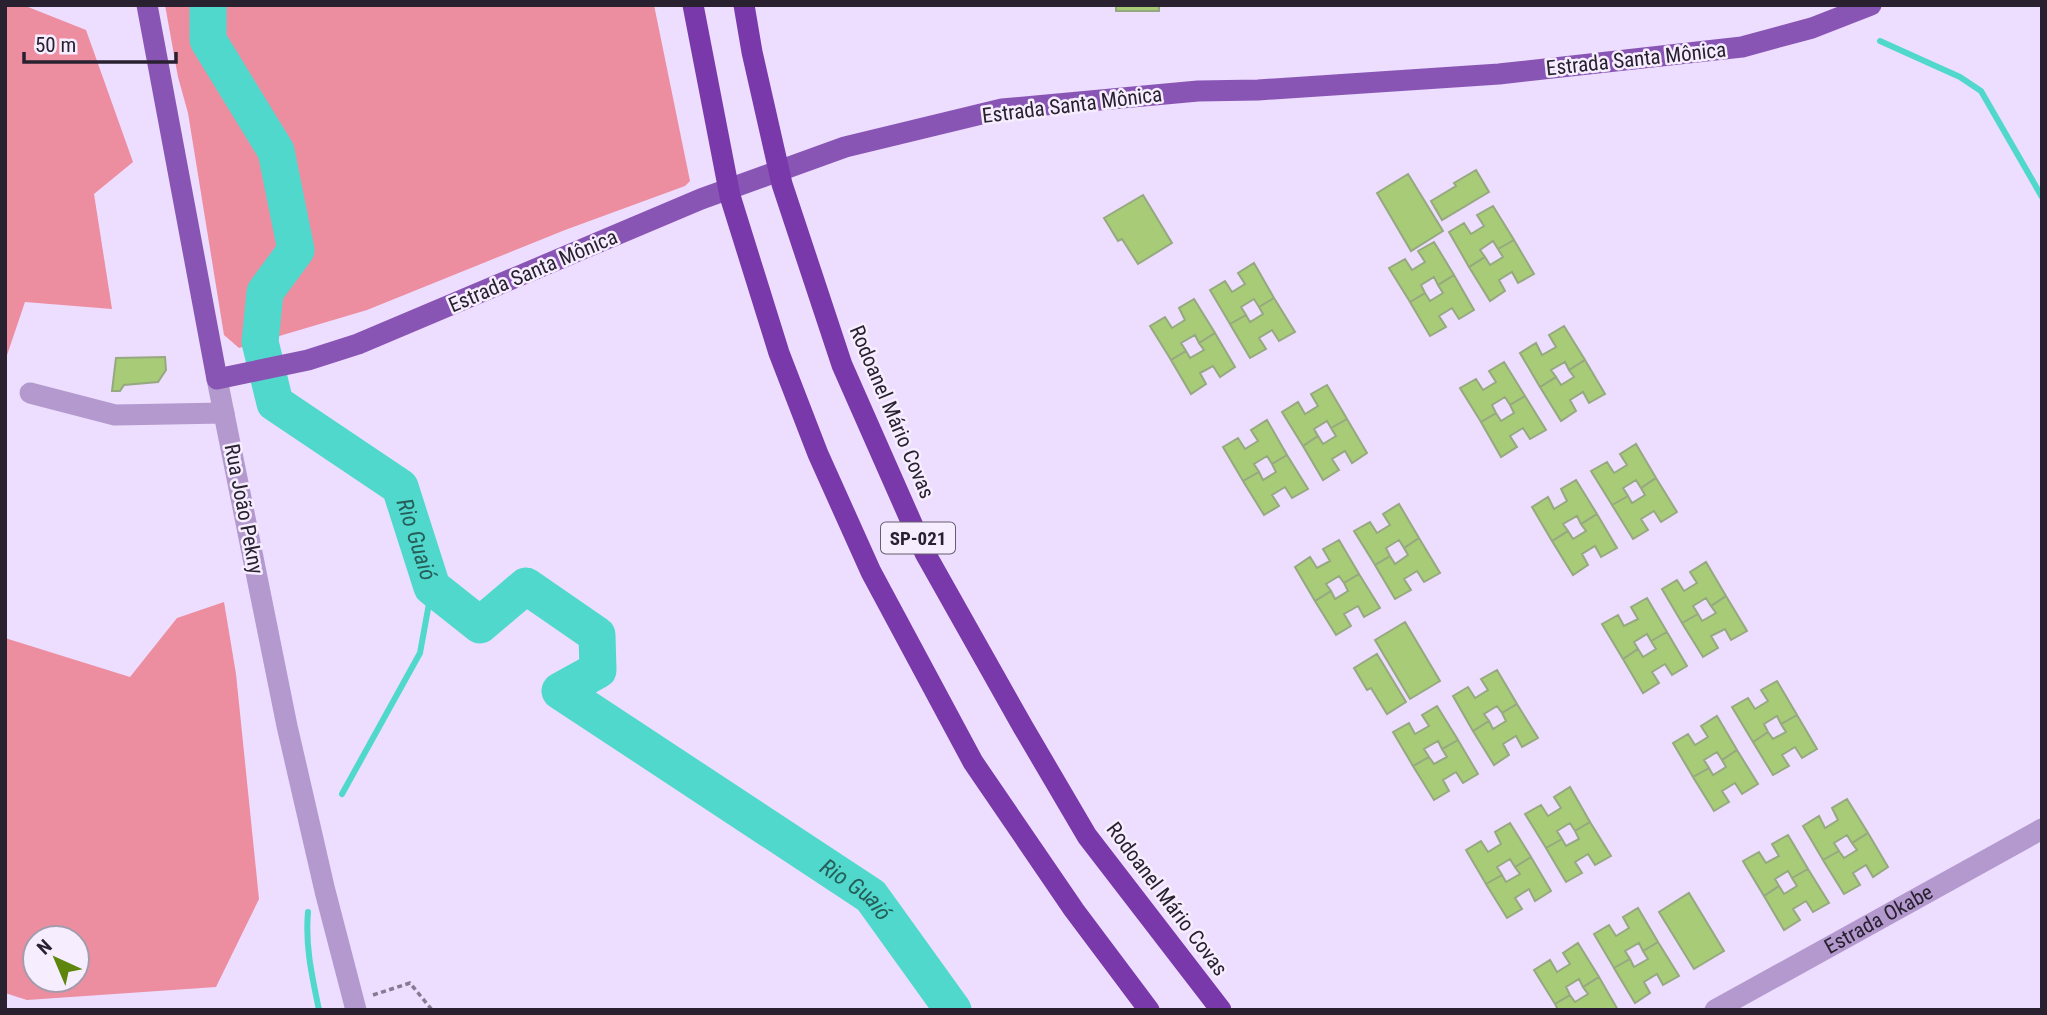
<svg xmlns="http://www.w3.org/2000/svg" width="2047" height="1015" font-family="'Roboto Condensed',sans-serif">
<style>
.forest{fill:#ed8da0;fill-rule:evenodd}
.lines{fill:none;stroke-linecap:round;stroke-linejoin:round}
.stream{stroke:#50d8cd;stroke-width:6}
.river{stroke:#50d8cd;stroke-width:37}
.building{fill:#a7cb76;stroke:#96a880;stroke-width:2}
.path{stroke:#857a91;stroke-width:3.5;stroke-dasharray:5 3.5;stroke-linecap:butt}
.minor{stroke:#b399cd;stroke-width:21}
.major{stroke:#8955b5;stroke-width:21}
.highway-bridge{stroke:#7a39ab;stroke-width:21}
.labels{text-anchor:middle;stroke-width:5;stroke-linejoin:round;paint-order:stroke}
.shield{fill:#f6eeff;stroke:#665e6e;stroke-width:2}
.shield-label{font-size:19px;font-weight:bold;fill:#292130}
.street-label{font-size:21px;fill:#292130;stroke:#f6eeff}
.water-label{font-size:23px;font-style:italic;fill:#265e59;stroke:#f6eeff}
</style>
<rect width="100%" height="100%" fill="#edddfe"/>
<path class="forest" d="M5,5H23L86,30L133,162L94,194L112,309L25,302L5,361Z
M165,5H654L690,181L685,186L565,230L367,310L239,348L224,335L188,113L178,77Z
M224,602L236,674L259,899L216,987L27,1000L5,993V638L130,677L177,618ZM35,938H77V980H35Z"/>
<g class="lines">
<path class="stream" d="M1880,41L1960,77L1981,91L2042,197
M342,794L420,653L432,587
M308,912C305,946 312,976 319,1010"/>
<path class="river" id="s1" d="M208,5V40L276,151L296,250L265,292L260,342L275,403L400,487L432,587L480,625L526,586L597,635L598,670L560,691L871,896L953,1010"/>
</g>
<path class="building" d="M1116,5H1159V11H1116Z
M1476,170L1489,192L1442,220L1431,201L1456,186L1454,183Z
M1408,174L1443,231L1411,251L1377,193Z
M1143,195L1172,243L1138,264L1122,239L1118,241L1104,218Z
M1493,206L1514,240L1498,249L1493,241L1480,250L1485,257L1469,267L1449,232L1464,223L1471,234L1484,226L1477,215Z
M1514,240L1534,274L1518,283L1512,272L1499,280L1505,291L1490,301L1469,267L1485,257L1490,265L1503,257L1498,249Z
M1434,242L1454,275L1438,285L1434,277L1421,285L1425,293L1410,302L1389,268L1405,259L1412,270L1425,262L1418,251Z
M1254,263L1274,298L1259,307L1254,299L1241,307L1246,315L1230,324L1210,290L1225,281L1232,292L1245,284L1238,273Z
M1454,275L1474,310L1459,319L1452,308L1439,316L1446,327L1430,336L1410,302L1425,293L1430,301L1443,293L1438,285Z
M1274,298L1295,332L1279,341L1272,330L1259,338L1266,349L1250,358L1230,324L1246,315L1250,322L1263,314L1259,307Z
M1194,299L1215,333L1199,343L1195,335L1181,343L1186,351L1171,360L1150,326L1165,317L1172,328L1185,320L1179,308Z
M1564,326L1585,360L1569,370L1565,362L1551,370L1556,377L1540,387L1520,353L1536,343L1542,355L1556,347L1549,335Z
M1215,333L1235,367L1220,377L1213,366L1200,373L1206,384L1191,394L1171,360L1186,351L1190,358L1204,350L1199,343Z
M165,357L166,370L158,382L124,385L120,391H112L116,358Z
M1585,360L1605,394L1589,403L1583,392L1570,400L1576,411L1561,421L1540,387L1556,377L1561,385L1574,377L1569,370Z
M1504,362L1525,396L1510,405L1505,397L1492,405L1496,413L1481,422L1460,388L1476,379L1483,390L1496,382L1489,371Z
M1327,385L1347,419L1331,428L1327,421L1314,429L1318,436L1303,446L1282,412L1298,402L1305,414L1318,406L1311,394Z
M1525,396L1546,430L1530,439L1523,428L1510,436L1517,447L1501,457L1481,422L1496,413L1501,421L1514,413L1510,405Z
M1347,419L1367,453L1352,463L1345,451L1332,459L1339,470L1323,480L1303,446L1318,436L1323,444L1336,436L1331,428Z
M1267,420L1287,455L1272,464L1267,456L1254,464L1259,472L1243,481L1223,447L1238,438L1245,449L1258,441L1251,430Z
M1636,444L1656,478L1641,488L1636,480L1623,488L1628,496L1612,505L1591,471L1607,462L1614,473L1627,465L1620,454Z
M1287,455L1308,489L1292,498L1285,487L1272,495L1279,506L1264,515L1243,481L1259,472L1263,480L1276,472L1272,464Z
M1656,478L1677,512L1661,522L1654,511L1641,519L1648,530L1633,539L1612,505L1628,496L1632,503L1645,495L1641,488Z
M1576,480L1597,514L1581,524L1577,516L1563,524L1568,531L1552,541L1532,507L1548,497L1554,509L1567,501L1561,489Z
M1399,504L1419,538L1404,548L1399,540L1386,548L1390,556L1375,565L1354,531L1370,522L1377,533L1390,525L1383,514Z
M1597,514L1617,548L1601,557L1595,546L1582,554L1588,565L1573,575L1552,541L1568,531L1573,539L1586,531L1581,524Z
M1419,538L1440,573L1424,582L1417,571L1404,579L1411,590L1395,599L1375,565L1390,556L1395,564L1408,555L1404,548Z
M1339,540L1359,574L1344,583L1339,576L1326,584L1331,591L1315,601L1295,567L1310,557L1317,568L1330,561L1323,549Z
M1706,562L1726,596L1711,606L1706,598L1693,606L1698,614L1682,623L1662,589L1677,580L1684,591L1697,583L1690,572Z
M1359,574L1380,608L1364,617L1358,606L1344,614L1351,626L1336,635L1315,601L1331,591L1335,599L1348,591L1344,583Z
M1726,596L1747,631L1731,640L1725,629L1711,636L1718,648L1703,657L1682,623L1698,614L1702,621L1716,613L1711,606Z
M1647,598L1667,632L1651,641L1647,634L1634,642L1638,649L1623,659L1602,624L1618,615L1624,626L1638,619L1631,607Z
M1405,622L1440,681L1410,699L1375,640Z
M1667,632L1687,666L1672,675L1665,664L1652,672L1659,683L1643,693L1623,659L1638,649L1643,657L1656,649L1651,641Z
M1377,654L1406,702L1387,714L1371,688L1367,690L1354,668Z
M1497,670L1517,704L1502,713L1497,706L1484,714L1489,721L1473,731L1453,696L1468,687L1475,698L1488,690L1481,679Z
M1777,681L1797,715L1781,724L1777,716L1764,724L1768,732L1753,742L1732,707L1748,698L1755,709L1768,701L1761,690Z
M1517,704L1538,738L1522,747L1516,736L1503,744L1509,755L1494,765L1473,731L1489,721L1493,729L1506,721L1502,713Z
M1437,706L1458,740L1442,749L1438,741L1424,749L1429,757L1413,766L1393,732L1409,723L1415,734L1429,726L1422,715Z
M1797,715L1817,749L1802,758L1795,747L1782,755L1789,766L1773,775L1753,742L1768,732L1773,739L1786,732L1781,724Z
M1717,716L1737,750L1722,760L1717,752L1704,760L1709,768L1693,777L1673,743L1688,734L1695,745L1708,737L1701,726Z
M1458,740L1478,774L1463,783L1456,772L1443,780L1449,791L1434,800L1413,766L1429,757L1434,764L1447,757L1442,749Z
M1737,750L1758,784L1742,794L1735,783L1722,791L1729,802L1714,811L1693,777L1709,768L1713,775L1726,767L1722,760Z
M1570,787L1590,822L1575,831L1570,823L1557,831L1562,839L1546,848L1525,814L1541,805L1548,816L1561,808L1554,797Z
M1847,799L1868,833L1852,843L1847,835L1834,843L1839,851L1823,860L1803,826L1819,816L1825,828L1838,820L1832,808Z
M1590,822L1611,856L1595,865L1588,854L1575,862L1582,873L1566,882L1546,848L1562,839L1566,846L1579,839L1575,831Z
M1510,823L1531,857L1515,867L1510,859L1497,867L1502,875L1486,884L1466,850L1481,841L1488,852L1501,844L1495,832Z
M1868,833L1888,867L1873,877L1866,865L1853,873L1860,885L1844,894L1823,860L1839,851L1844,858L1857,850L1852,843Z
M1788,835L1808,869L1792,878L1788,871L1775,879L1779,886L1764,896L1743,861L1759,852L1766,863L1779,856L1772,844Z
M1531,857L1551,891L1535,901L1529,889L1515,898L1522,909L1507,918L1486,884L1502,875L1506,882L1520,874L1515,867Z
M1808,869L1829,903L1813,912L1806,901L1793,909L1800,920L1784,930L1764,896L1779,886L1784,894L1797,886L1792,878Z
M1689,893L1724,951L1694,969L1659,912Z
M1638,908L1658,942L1643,951L1639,943L1625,951L1630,959L1614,968L1594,934L1609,925L1616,936L1629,928L1623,917Z
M1658,942L1679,976L1663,985L1657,974L1644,982L1650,993L1635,1003L1614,968L1630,959L1634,967L1648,959L1643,951Z
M1578,943L1599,977L1583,987L1579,979L1566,987L1570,995L1555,1004L1534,970L1550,960L1557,972L1570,964L1563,953Z
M1599,977L1618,1010H1558L1555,1004L1570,995L1575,1002L1588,994L1583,987Z"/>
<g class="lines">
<path class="path" d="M373,995L410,983L432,1010"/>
<g class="minor">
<path d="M217,379L287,726L325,891L356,1010"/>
<path d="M30,393L115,415L224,413"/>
<path id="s2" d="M1715,1010L2042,829"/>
</g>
<path class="major" d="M147,5L217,379L308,360L358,344L701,199L845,147L1002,109L1198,91L1258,90L1499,74L1742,47L1812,28L1871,5"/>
<path class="highway-bridge" d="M693,5L730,196L779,353L818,454L871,572L973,762L1074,910L1149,1010
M744,5L752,52L782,184L842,365L925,553L1023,727L1087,836L1221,1010"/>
</g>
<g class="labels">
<rect class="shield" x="881" y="522.5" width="74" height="31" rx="5"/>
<g class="shield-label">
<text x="918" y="545">SP-021</text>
</g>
<g class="street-label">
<text transform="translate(1636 59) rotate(-6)" y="7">Estrada Santa Mônica</text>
<text transform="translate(1072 105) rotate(-7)" y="7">Estrada Santa Mônica</text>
<text transform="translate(533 271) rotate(-23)" y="7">Estrada Santa Mônica</text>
<text transform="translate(892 412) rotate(67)" y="7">Rodoanel Mário Covas</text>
<text transform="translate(244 509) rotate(79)" y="7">Rua João Pekny</text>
<text transform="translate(1167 899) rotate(53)" y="7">Rodoanel Mário Covas</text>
<text dy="7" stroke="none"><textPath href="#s2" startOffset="187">Estrada Okabe</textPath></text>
</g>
<g class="water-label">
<text dy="8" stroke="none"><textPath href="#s1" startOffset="637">Rio Guaió</textPath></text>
<text dy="8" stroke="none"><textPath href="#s1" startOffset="1330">Rio Guaió</textPath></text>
</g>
</g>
<rect width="2047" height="1015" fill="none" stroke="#292130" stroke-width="14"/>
<g transform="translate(56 959) rotate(316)"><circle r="33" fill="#f6eeff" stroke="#a49cac" stroke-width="2"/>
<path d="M0-5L12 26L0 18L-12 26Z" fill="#5f860c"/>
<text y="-10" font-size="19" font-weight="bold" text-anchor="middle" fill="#292130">N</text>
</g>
<path d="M24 52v10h152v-10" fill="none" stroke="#292130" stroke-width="3.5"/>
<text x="35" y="52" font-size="21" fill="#292130" stroke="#f6eeff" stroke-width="5" paint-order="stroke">50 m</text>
</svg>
